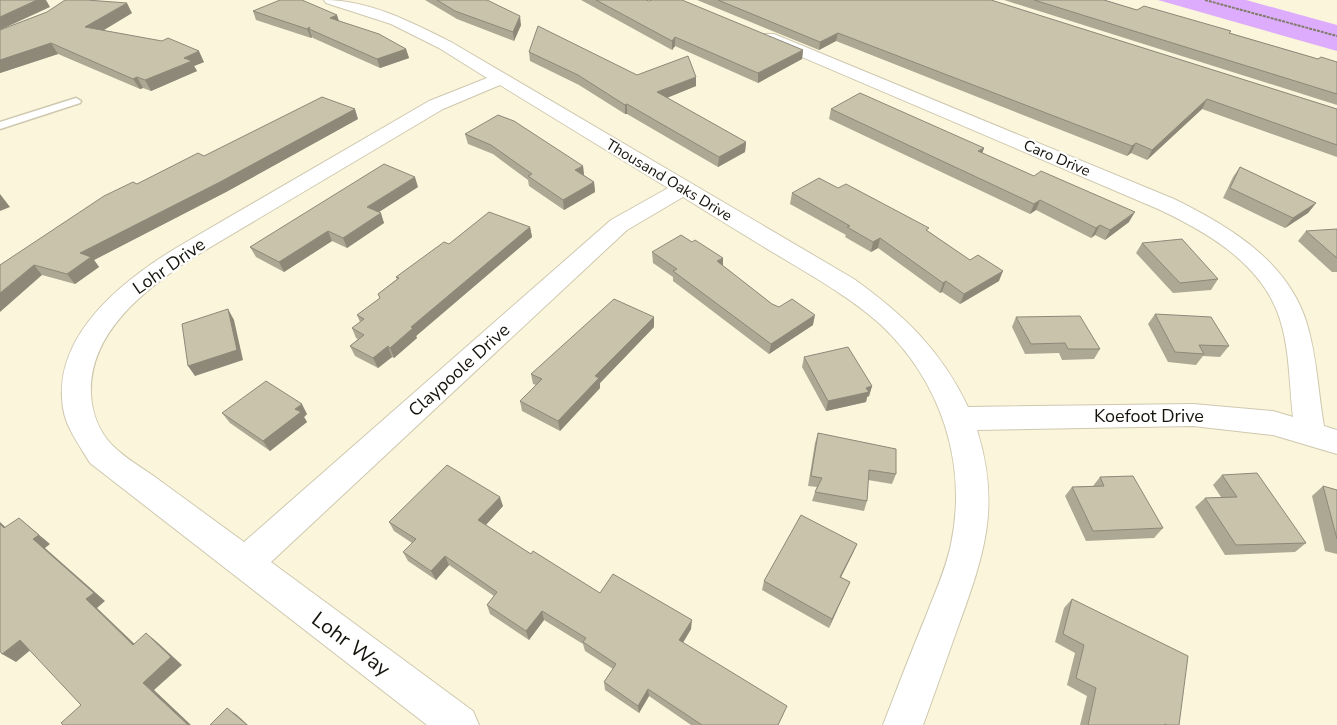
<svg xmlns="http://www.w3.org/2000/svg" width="1337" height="725" font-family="'Nunito Sans',sans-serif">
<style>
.forest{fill:#deacfc}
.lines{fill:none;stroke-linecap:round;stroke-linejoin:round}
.service-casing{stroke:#cec8af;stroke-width:3}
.minor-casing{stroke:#cec8af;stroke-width:2}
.path{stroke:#807c6c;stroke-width:2;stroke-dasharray:3 1;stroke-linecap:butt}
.service{fill:#fff;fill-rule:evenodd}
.minor{fill:#fff;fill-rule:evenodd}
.wall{fill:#ada893}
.shaded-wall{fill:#8d8878}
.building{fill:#c9c3ab;stroke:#8d8878}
.labels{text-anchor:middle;stroke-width:4.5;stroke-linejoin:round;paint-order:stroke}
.far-street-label{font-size:15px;fill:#15130b;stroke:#fff}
.street-label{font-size:18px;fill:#15130b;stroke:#fff}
.near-street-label{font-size:21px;fill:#15130b;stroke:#fff}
</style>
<rect width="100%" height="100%" fill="#fbf5db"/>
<path class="forest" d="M1158,0H1246L1337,25V51Z"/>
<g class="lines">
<defs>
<path id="service" d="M76,98L81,101L80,103L0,129V122Z"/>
<path id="minor" d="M324,0C369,0 411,22 451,42L854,279C904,315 941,350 968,407L1193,404L1273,411L1293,417C1289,383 1290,344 1277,311C1257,261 1205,231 1158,209L762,40L760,37L762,34H774L1174,199C1229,226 1288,261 1307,324C1317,357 1318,392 1324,426L1337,430V454L1273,435L1193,426L977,430C1001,507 984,555 958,627C946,660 935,693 923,725H883C897,689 911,652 926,616C935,592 946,569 951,544C968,463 941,381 880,324C853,300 821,281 789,262C754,241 718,219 683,197L627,230L271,562L473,711L479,725H427L90,463C80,446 66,428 63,408C52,336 122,281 176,248L429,101L487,78L439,48L391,24L326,3ZM500,85L668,188L611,220L244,542C214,520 185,499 155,477C141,467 125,458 113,446C99,432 92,413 91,395C88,332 146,289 192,258L443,109Z"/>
</defs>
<use href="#service" class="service-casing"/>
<use href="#minor" class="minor-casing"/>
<path class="path" d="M1205,0L1337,36"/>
<use href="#service" class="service"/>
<use href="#minor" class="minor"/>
</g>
<path class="wall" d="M425,0H487L521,25L514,41L457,19Z
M581,0H646L803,50L802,59L758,83L675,46L672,50Z
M697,0H991L1337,109V157L1202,109L1147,160L1131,153L1127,156L836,41L819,50Z
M1004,0H1104L1137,10L1231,31L1230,33L1318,59L1337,62V105Z
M253,11L339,21L406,49L409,58L380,68L313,38L312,37L311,38L256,20Z
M132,13L103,30L204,62L194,66L197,71L151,91L143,88L140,89L58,54L0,73V30Z
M529,52L637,75L696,86L666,98L746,142L745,152L718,167L627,114H625L579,85L530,61Z
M831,109L984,148L982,153L1129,222L1105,240L1095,235L1091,238L1036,210L1030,214L829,119Z
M358,119L226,192L94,260L99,267L75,284L42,275L0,265L137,184L204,156Z
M465,134L583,166L584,175L594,182L595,192L564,210L529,186L528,180L493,154L468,144Z
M1240,167L1316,203L1308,213L1285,228L1223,198L1233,177Z
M418,187L379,212L384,223L347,248L332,241L284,272L256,257L250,247Z
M838,188L928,231L999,281L960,304L942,292L940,293L878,248L871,252L845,237L846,235L790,204L792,193Z
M530,227L532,237L416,336L417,338L394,358L392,357L378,368L355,356L350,346L358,339L356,338L352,328L360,322L357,315L380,298L378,294L397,279L396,277L449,244Z
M1337,229V272H1332L1298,241L1306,231Z
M1142,243L1218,279L1211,290L1173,293L1136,253Z
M652,252L723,266L772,304L813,325L769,354L673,281V277L653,263Z
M1155,314L1229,346L1220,357L1203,356L1196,365L1168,362L1148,324Z
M1016,317L1100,349L1094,359L1062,360L1059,353L1025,354L1012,327Z
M654,327L600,383V388L560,431L522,411L520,401L536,385L533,384L531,374Z
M804,357L872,386L869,396L867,397L866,402L826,411L802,367Z
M222,413L307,414L304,417L307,422L270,451L230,423Z
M818,433L896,474L892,484L868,480L867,501L864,511L812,501L815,492L817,487L808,486L815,443Z
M1222,475L1306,543L1295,552L1225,555L1195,507L1205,498L1221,497L1213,485Z
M1100,477L1163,528L1154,538L1086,541L1065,496L1072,487L1093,486Z
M1323,486L1337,490V554L1325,551L1312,496Z
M503,506L486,525L531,554L600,593L691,629L683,643L784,713L778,725H691L649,696L639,713L605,690L604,682L613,669L585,651L583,644L544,620L529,640L490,614L487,605L494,596L449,565L436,580L408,561L403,552L412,543L394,531L389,522Z
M857,544L853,553L841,577L850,582L829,628L762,590L764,581Z
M1072,599L1179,725H1080L1087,696L1067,685L1075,653L1055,642L1064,608Z"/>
<path class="shaded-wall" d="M33,0H46L50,7L0,30V17Z
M127,3L132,13L91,38L85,27Z
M337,15L340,24L330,18Z
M520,16L521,25L514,41L513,32Z
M310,27L309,29L312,37L311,38L307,29Z
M838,33L836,41L819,50L820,42Z
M675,37V46L672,50V41Z
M51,43L58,54L0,73V60Z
M406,49L409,58L380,68L377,59Z
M803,50L802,59L758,83V73Z
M199,51L204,62L194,66L197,71L151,91L145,80L184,58Z
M137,77L143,88L140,89L133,79Z
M696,77V86L657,102V92Z
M1207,99L1202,109L1147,160L1152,150Z
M627,104V114H625V105Z
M355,109L358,119L226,192L94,260L99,267L75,284L67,274L80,253Z
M746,142L745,152L718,167L719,157Z
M1136,143L1131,153L1127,156L1132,146Z
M984,148L981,157L978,151Z
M583,166L584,176L575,170Z
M415,177L418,187L371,217L367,207Z
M594,182L595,192L564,210L563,200Z
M0,194L10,207L0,211Z
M1040,200L1036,210L1030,214L1034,204Z
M1316,203L1308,213L1285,228L1293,218Z
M1135,212L1129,222L1105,240L1110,230Z
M381,213L384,223L347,248L343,238Z
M1100,225L1095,235L1091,238L1096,228Z
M530,227L532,237L416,336L417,338L394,358L390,348L411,327Z
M328,231L332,241L284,272L279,262Z
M880,238L878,248L871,252L873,242Z
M723,258V268L717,261Z
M34,265L42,275L0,312V293Z
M1003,271L999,281L960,304L964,294Z
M946,281L942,292L940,293L943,283Z
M228,309L234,320L243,360L195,376L188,366Z
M815,315L813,325L769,354L771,344Z
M654,317V327L600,383V388L560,431L558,421L595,376Z
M388,346L392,357L378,368L373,358Z
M872,386L869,396L867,397L866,402L826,411L828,401Z
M302,404L307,414L304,417L307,422L270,451L263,441L295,409Z
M500,497L503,506L482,529L478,520Z
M19,518L50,544L45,548L105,601L97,608L144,653L133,645L86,599L33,539Z
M0,522L17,538L4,528L0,524Z
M857,544L853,553L837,585L840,577Z
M445,556L449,565L436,580L431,571Z
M850,582L846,590L829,628L832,619Z
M542,611L544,620L529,640L526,631Z
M692,620L691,629L679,649V640Z
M146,633L157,642L182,665L154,690L191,725H188L143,683Z
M20,640L33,648L16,662L2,654Z
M648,689L649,696L639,713L638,706Z
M227,708L237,715L248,725H247Z"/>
<path class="building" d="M0,0H37L0,17Z
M65,0H87L127,3L85,27L162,41L168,38L199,51L184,58L192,61L145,80L137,77L133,79L51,43L0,60V30L47,12Z
M280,0H302L337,15L330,18L379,34L406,49L377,59L309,29L310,27L307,29L253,11Z
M437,0H487L520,16L513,32L455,11Z
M596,0H646L649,1L652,0H682L803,50L758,73L675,37L672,41Z
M718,0H991L1337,109V145L1207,99L1152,150L1136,143L1132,146L838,33L820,42Z
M1034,0H1104L1137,10L1144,6L1231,31L1229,33L1301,54L1318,59L1321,57L1337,62V94Z
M538,26L637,75L688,56L696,77L657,92L746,142L719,157L627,104L625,105L578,75L529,52Z
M860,93L984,148L978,151L1034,176L1041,171L1135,212L1110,230L1100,225L1096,228L1040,200L1034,204L831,109Z
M322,97L355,109L220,182L80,253L91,257L67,274L34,265L0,293V265L104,196L133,182L137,184L198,153L204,156Z
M498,115L514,121L583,166L575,170L594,182L563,200L528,176L532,174L491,145L465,134Z
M384,164L415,177L367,207L381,213L343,238L328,231L279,262L250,247Z
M1240,167L1316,203L1293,218L1230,188Z
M819,178L838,188L846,184L929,228L926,230L970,260L978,255L1003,271L964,294L946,281L943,283L880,238L873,242L847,227L850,226L792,193Z
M489,212L530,227L411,327L413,328L390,348L388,346L373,358L350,346L364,335L352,328L364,319L357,315L380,298L378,294L399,278L396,277L444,242L449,244Z
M1337,229V258L1306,231Z
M681,235L692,242L695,240L723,258L717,261L772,304L779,307L792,299L815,315L771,344L673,271L677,269L652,252Z
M1182,239L1218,279L1180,283L1142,243Z
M614,299L654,317L595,376L599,378L558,421L520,401L542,379L531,374Z
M228,309L237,350L188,366L182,324Z
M1155,314L1211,317L1229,346L1199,345L1204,354L1175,352Z
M1080,316L1100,349H1068L1065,343L1031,344L1016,317Z
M848,347L872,386L866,388L869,392L828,401L804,357Z
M266,381L302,404L295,409L301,412L263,441L222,413Z
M818,433L896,449V474L869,470L867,501L815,492L822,478L811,476Z
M447,465L500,497L478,520L531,554L533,551L600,593L613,574L692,620L679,640L787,706L778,725H702L648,689L638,706L604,682L616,664L583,642L586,638L542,611L526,631L487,605L497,592L445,556L431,571L403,552L416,539L389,522Z
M1257,473L1306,543L1236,545L1205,498L1237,497L1222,475Z
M1133,476L1163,528L1093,531L1072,487L1104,486L1100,477Z
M1323,486L1337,490V539Z
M801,515L857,544L840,577L850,582L832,619L764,581Z
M19,518L39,535L33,539L94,593L86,599L133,645L146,633L171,657L143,683L188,725H63L61,723L81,705L20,640L2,654L0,651V524L4,528Z
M1072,599L1188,656L1179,725H1167L1165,724L1164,725H1088L1096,688L1076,678L1084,645L1063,634Z
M227,708L247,725H210Z"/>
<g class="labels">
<g class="far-street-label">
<text transform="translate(1057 158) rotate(23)" y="5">Caro Drive</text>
<text transform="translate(669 180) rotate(31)" y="5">Thousand Oaks Drive</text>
</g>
<g class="street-label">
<text transform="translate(169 266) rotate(-35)" y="6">Lohr Drive</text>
<text transform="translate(459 370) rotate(-42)" y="6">Claypoole Drive</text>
<text x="1149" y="422">Koefoot Drive</text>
</g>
<g class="near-street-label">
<text transform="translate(351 644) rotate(37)" y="7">Lohr Way</text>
</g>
</g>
</svg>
